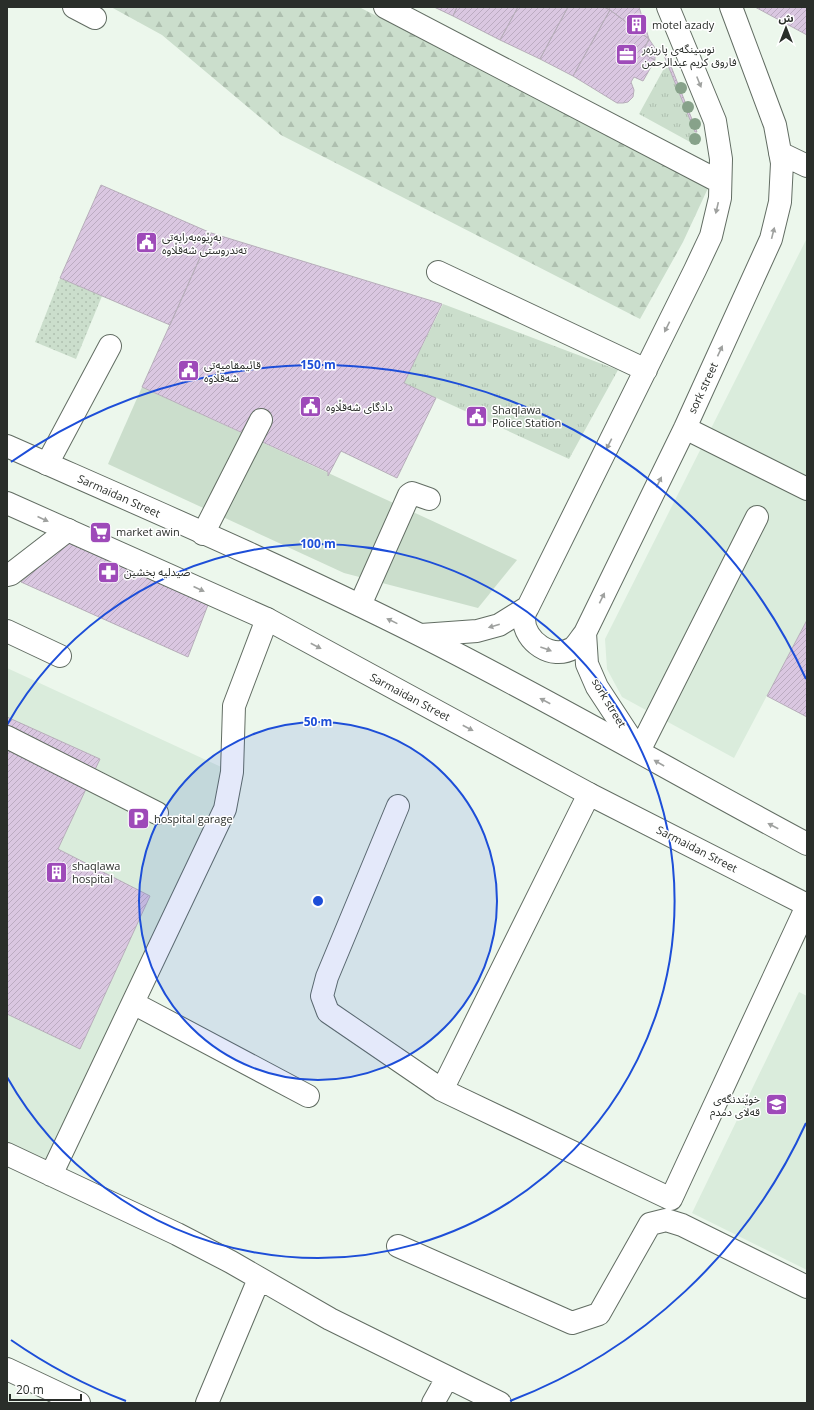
<svg xmlns="http://www.w3.org/2000/svg" width="814" height="1410" font-family="'Open Sans','Noto Sans Arabic',sans-serif">
<style>
.built{fill:#daecdc}
.grass{fill:url(#grass-tufts)}
.forest{fill:url(#forest-firs)}
.park{fill:#cbdecc}
.garden{fill:url(#garden-dots)}
.building{fill:url(#building-hatch);stroke:#b7aeba}
.lines{fill:none;stroke-linecap:round;stroke-linejoin:round}
.minor-casing{stroke:#626d63;stroke-width:24}
.major-casing{stroke:#626d63;stroke-width:24}
.minor{stroke:#fff;stroke-width:22}
.major{stroke:#fff;stroke-width:22}
.tree{fill:#87a28a}
.oneway{fill:#9fa19f}
.ring{fill:none;stroke:#1d4ed8;stroke-width:2}
.labels{text-anchor:middle;stroke-width:3;stroke-linejoin:round;paint-order:stroke}
.poi-label{font-size:11px;fill:#2a2e2a;stroke:#fff;text-anchor:start}
.street-label{font-size:11px;fill:#2a2e2a;stroke:#fff}
.centre{fill:#1d4ed8;stroke:#fff;stroke-width:2}
.ring-label{font-size:12px;text-anchor:middle;font-weight:bold;fill:#1d4ed8;stroke:#fff;stroke-width:3;stroke-linejoin:round;paint-order:stroke}
</style>
<defs>
<pattern id="grass-tufts" width="24" height="20" patternUnits="userSpaceOnUse"><rect width="24" height="20" fill="#cbdecc"/><path d="M3 7l-1-3M5 7V3M7 7l1-3M15 17l-1-3M17 17v-4M19 17l1-3" fill="none" stroke="#aebfaf"/></pattern>
<pattern id="forest-firs" width="22" height="20" patternUnits="userSpaceOnUse"><rect width="22" height="20" fill="#cbdecc"/><path d="M5 1l3.5 6h-7zM16 11l3.5 6h-7z" fill="#aebfaf"/></pattern>
<pattern id="garden-dots" width="8" height="8" patternUnits="userSpaceOnUse"><rect width="8" height="8" fill="#cbdecc"/><path d="M2 2h.1M6 6h.1" fill="none" stroke="#aebfaf" stroke-width="1.8" stroke-linecap="round"/></pattern>
<pattern id="building-hatch" width="6" height="6" patternUnits="userSpaceOnUse"><rect width="6" height="6" fill="#dac7e1"/><path d="M-1 1l2-2M0 6l6-6M5 7l2-2" fill="none" stroke="#bbabc1"/></pattern>
</defs>
<rect width="100%" height="100%" fill="#ecf7ec"/>
<path class="built" d="M807,238V620L734,758L622,697L607,669L605,639Z
M7,668L232,772L51,1175L7,1154Z
M799,992L807,996V1270L692,1213Z"/>
<path class="grass" d="M667,63L695,132L690,142L639,114Z
M443,304L618,370L569,459L404,383Z"/>
<path class="forest" d="M111,7H359L709,186L683,242L640,319L281,135L162,35Z"/>
<path class="park" d="M142,387L517,560L478,608L344,573L108,464Z"/>
<path class="garden" d="M60,278L102,296L76,359L35,342Z"/>
<path class="building" d="M434,7H457L453,16Z
M457,7H518L500,40L453,16Z
M518,7H568L540,59L500,40Z
M568,7H604L610,10L573,76L540,59Z
M604,7H639L649,39L610,10Z
M755,7H807V35Z
M610,10L649,39L642,53L655,60L643,81L634,77L631,82L634,90L633,97L628,102L623,103H617L573,76Z
M649,39L655,48V60L642,53Z
M663,46L697,132H695L667,63L661,47Z
M101,185L211,233L170,325L60,278Z
M208,232L442,304L404,383L436,398L397,478L341,451L328,476V472L142,387L211,233Z
M75,536L211,597L188,657L21,582Z
M807,620V717L767,696Z
M7,717L100,759L58,849L150,896L80,1049L7,1014Z"/>
<g class="lines">
<defs>
<path id="minor" d="M74,7L95,18
M385,7L720,182
M731,7L775,125L782,163L780,202L771,239L685,428L585,633L587,664L597,687L639,751L757,517
M780,153L807,166
M438,272L646,370
M685,428L807,489
M47,464L110,346
M203,534L261,420
M7,575L11,574L68,530
M360,605L409,495L412,493L429,499
M7,631L60,656
M585,633C581,638 577,645 573,648C552,661 524,641 524,619C524,615 526,610 528,607L695,270L711,236L720,198L721,159L715,121L668,7
M421,635L477,631L499,625L528,607
M7,737L157,813
M398,806L327,977L322,996L328,1012L442,1090L589,794
M133,1003L308,1096
M442,1090L671,1199L807,906
M7,1154L177,1234L231,1262L330,1319L500,1403
M51,1175L225,809L232,772L234,706L267,619
M398,1246L572,1323L599,1314L650,1224L666,1220L682,1225L807,1287
M7,1369L79,1403
M207,1403L259,1279
M433,1403L447,1378"/>
<path id="major" d="M7,446C145,507 285,567 420,635C551,701 678,775 807,844
M7,503L267,619L589,794L807,905"/>
</defs>
<use href="#minor" class="minor-casing"/>
<use href="#major" class="major-casing"/>
<use href="#minor" class="minor"/>
<use href="#major" class="major"/>
</g>
<g class="tree">
<circle cx="681" cy="88" r="6"/>
<circle cx="688" cy="107" r="6"/>
<circle cx="695" cy="124" r="6"/>
<circle cx="695" cy="139" r="6"/>
</g>
<defs><path id="oneway-solid" d="M-6-.8H1V-3.2L6.5 0L1 3.2V.8H-6Z"/></defs>
<g class="oneway">
<use href="#oneway-solid" transform="translate(699 82) rotate(68)"/>
<use href="#oneway-solid" transform="translate(717 208) rotate(103)"/>
<use href="#oneway-solid" transform="translate(773 233) rotate(-76)"/>
<use href="#oneway-solid" transform="translate(667 327) rotate(116)"/>
<use href="#oneway-solid" transform="translate(720 351) rotate(-65)"/>
<use href="#oneway-solid" transform="translate(609 444) rotate(117)"/>
<use href="#oneway-solid" transform="translate(659 482) rotate(-64)"/>
<use href="#oneway-solid" transform="translate(43 519) rotate(24)"/>
<use href="#oneway-solid" transform="translate(199 589) rotate(24)"/>
<use href="#oneway-solid" transform="translate(602 598) rotate(-64)"/>
<use href="#oneway-solid" transform="translate(392 621) rotate(-154)"/>
<use href="#oneway-solid" transform="translate(494 626) rotate(164)"/>
<use href="#oneway-solid" transform="translate(316 646) rotate(28)"/>
<use href="#oneway-solid" transform="translate(546 649) rotate(20)"/>
<use href="#oneway-solid" transform="translate(545 701) rotate(-152)"/>
<use href="#oneway-solid" transform="translate(468 728) rotate(28)"/>
<use href="#oneway-solid" transform="translate(659 763) rotate(-150)"/>
<use href="#oneway-solid" transform="translate(773 826) rotate(-152)"/>
</g>
<circle cx="318" cy="901" r="179" fill="#1d4ed8" fill-opacity=".12"/>
<g class="ring">
<circle cx="318" cy="901" r="179"/>
<path d="M7 725A357 357 0 1 1 7 1077"/>
<path d="M806 1123A536 536 0 0 1 510 1401M126 1401A536 536 0 0 1 11 1340M11 462A536 536 0 0 1 806 679"/>
</g>
<defs>
<symbol id="building-square" viewBox="-11 -11 22 22"><rect x="-9" y="-9" width="18" height="18" rx="4" fill="#9e4ab9" stroke="#fff"/><path d="M-4-6H4V6H1V3H-1V6H-4ZM-2.5-4.3h1.7v1.8h-1.7ZM.8-4.3h1.7v1.8H.8ZM-2.5-1h1.7V.8h-1.7ZM.8-1h1.7V.8H.8Z" fill="#fff"/></symbol>
<symbol id="office-square" viewBox="-11 -11 22 22"><rect x="-9" y="-9" width="18" height="18" rx="4" fill="#9e4ab9" stroke="#fff"/><path d="M-6-3h4V-5.5h4V-3h4V5H-6ZM-1-4.5V-3h2v-1.5ZM-6 0V1H6V0Z" fill="#fff"/></symbol>
<symbol id="civic-square" viewBox="-11 -11 22 22"><rect x="-9" y="-9" width="18" height="18" rx="4" fill="#9e4ab9" stroke="#fff"/><path d="M-.6-6.5H3V-4.5H.6V-3L4-1V1h2V6H-6V1h2V-1L-.6-3ZM-1.2 2.5V6h2.4V2.5Z" fill="#fff"/></symbol>
<symbol id="supermarket-square" viewBox="-11 -11 22 22"><rect x="-9" y="-9" width="18" height="18" rx="4" fill="#9e4ab9" stroke="#fff"/><path d="M-6-5.5h2.5l.6 2H6L4.5 2H-2.5L-4.4-4H-6ZM-1.5 3.2a1.3 1.3 0 1 0 .1 0ZM3 3.2a1.3 1.3 0 1 0 .1 0Z" fill="#fff"/></symbol>
<symbol id="pharmacy-square" viewBox="-11 -11 22 22"><rect x="-9" y="-9" width="18" height="18" rx="4" fill="#9e4ab9" stroke="#fff"/><path d="M-2-6h4v4h4v4h-4v4h-4v-4h-4v-4h4Z" fill="#fff"/></symbol>
<symbol id="parking-square" viewBox="-11 -11 22 22"><rect x="-9" y="-9" width="18" height="18" rx="4" fill="#9e4ab9" stroke="#fff"/><path d="M-3.5-5.5H1a3.5 3.5 0 0 1 0 7H-1V5.5H-3.5ZM-1-3.4V-.6H.8a1.4 1.4 0 0 0 0-2.8Z" fill="#fff"/></symbol>
<symbol id="school-square" viewBox="-11 -11 22 22"><rect x="-9" y="-9" width="18" height="18" rx="4" fill="#9e4ab9" stroke="#fff"/><path d="M0-5L7-2L0 1L-7-2ZM-4 1L0 2.5L4 1V4Q0 6-4 4Z" fill="#fff"/></symbol>
</defs>
<g fill-rule="evenodd">
<use href="#building-square" x="624" y="12" width="25" height="25"/>
<use href="#office-square" x="614" y="42" width="25" height="25"/>
<use href="#civic-square" x="134" y="230" width="25" height="25"/>
<use href="#civic-square" x="176" y="358" width="25" height="25"/>
<use href="#civic-square" x="298" y="394" width="25" height="25"/>
<use href="#civic-square" x="464" y="404" width="25" height="25"/>
<use href="#supermarket-square" x="88" y="520" width="25" height="25"/>
<use href="#pharmacy-square" x="96" y="560" width="25" height="25"/>
<use href="#parking-square" x="126" y="806" width="25" height="25"/>
<use href="#building-square" x="44" y="860" width="25" height="25"/>
<use href="#school-square" x="764" y="1092" width="25" height="25"/>
</g>
<g class="labels">
<g class="poi-label">
<text x="652" y="29">motel azady</text>
<text x="642" y="53">نوسينگه‌ی پاریزه‌ر<tspan x="642" dy="13">فاروق كريم عبدالرحمن</tspan></text>
<text x="162" y="241">بەڕێوەبەرایەتی<tspan x="162" dy="13">تەندروستی شەقڵاوە</tspan></text>
<text x="204" y="369">قائیمقامیەتی<tspan x="204" dy="13">شەقڵاوە</tspan></text>
<text x="326" y="411">دادگای شەقڵاوە</text>
<text x="492" y="414">Shaqlawa<tspan x="492" dy="13">Police Station</tspan></text>
<text x="116" y="536">market awin</text>
<text x="124" y="576">صیدلیە بخشین</text>
<text x="154" y="823">hospital garage</text>
<text x="72" y="870">shaqlawa<tspan x="72" dy="13">hospital</tspan></text>
<text x="760" y="1103" text-anchor="end">خوێندنگەی<tspan x="760" dy="13">قەلای دمدم</tspan></text>
</g>
<g class="street-label">
<text transform="translate(703 388) rotate(-65)" y="4">sork street</text>
<text transform="translate(119 496) rotate(24)" y="4">Sarmaidan Street</text>
<text transform="translate(410 697) rotate(28)" y="4">Sarmaidan Street</text>
<text transform="translate(609 703) rotate(59)" y="4">sork street</text>
<text transform="translate(697 849) rotate(27)" y="4">Sarmaidan Street</text>
</g>
</g>
<circle cx="318" cy="901" r="6" class="centre"/>
<g class="ring-label">
<text x="318" y="369">150 m</text>
<text x="318" y="548">100 m</text>
<text x="318" y="726">50 m</text>
</g>
<rect width="814" height="1410" fill="none" stroke="#2a2e2a" stroke-width="16"/>
<g transform="translate(786 28)" stroke="#ffffff" stroke-width="3" paint-order="stroke">
<path d="M0-3L7 15L0 10L-7 15Z" fill="#2a2e2a"/>
<text y="-6" font-size="11" font-weight="bold" text-anchor="middle" fill="#2a2e2a">ش</text>
</g>
<path d="M10 1394v6h71v-6" fill="none" stroke="#2a2e2a" stroke-width="2"/>
<text x="16" y="1394" font-size="12" fill="#2a2e2a" stroke="#ffffff" stroke-width="3" paint-order="stroke">20 m</text>
</svg>
